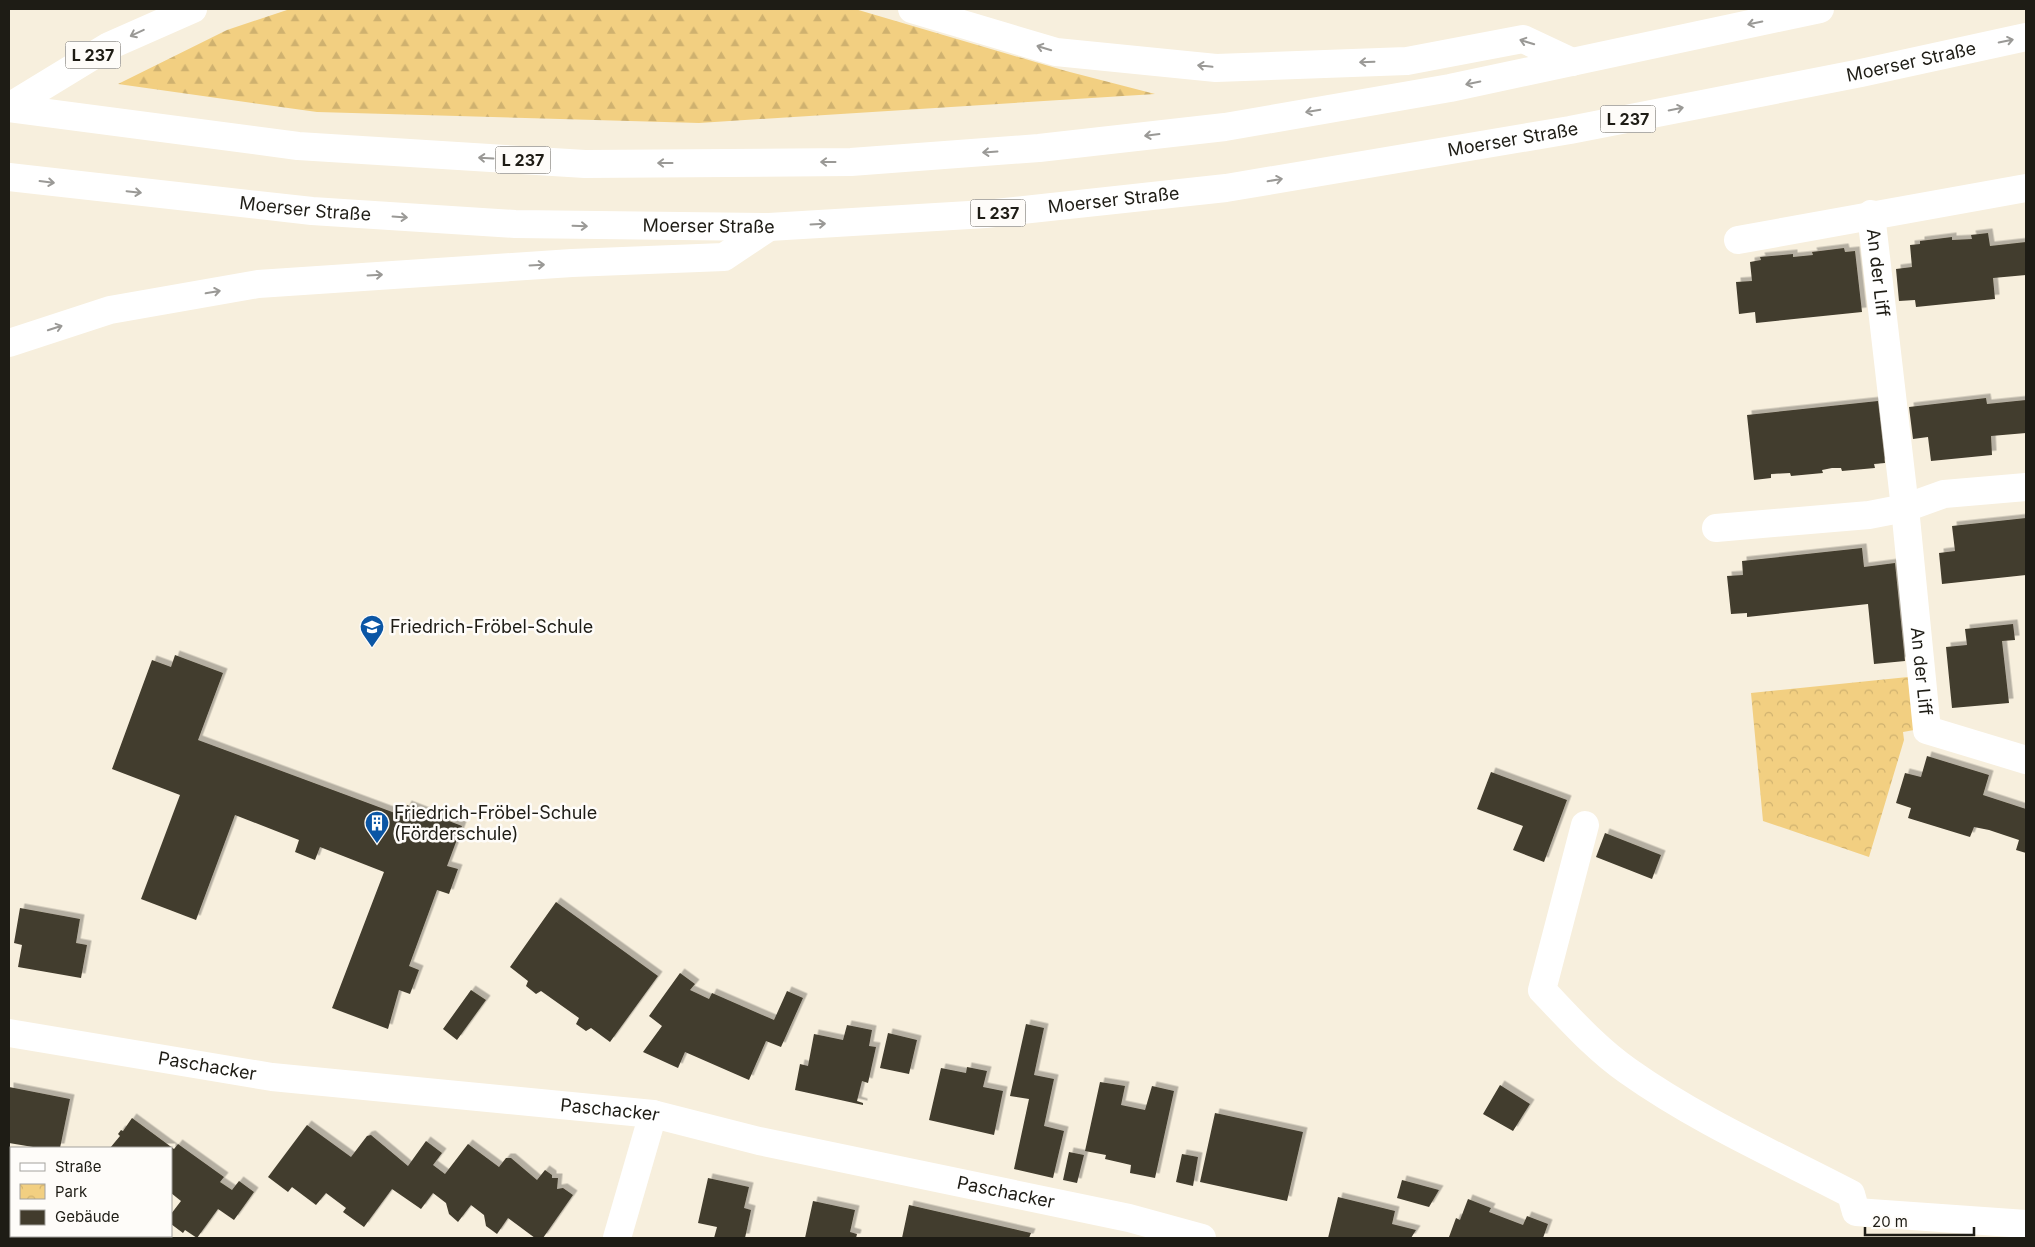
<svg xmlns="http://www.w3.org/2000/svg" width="2035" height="1247" font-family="Inter,sans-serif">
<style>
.forest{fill:url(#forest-firs)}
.park{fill:url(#park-crowns)}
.building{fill:#423c2d;filter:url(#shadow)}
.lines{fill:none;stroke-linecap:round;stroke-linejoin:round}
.minor{stroke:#fff;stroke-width:28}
.highway{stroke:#fff;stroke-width:28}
.oneway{stroke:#9a9996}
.labels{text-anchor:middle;stroke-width:5;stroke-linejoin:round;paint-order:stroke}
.shield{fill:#fefcf9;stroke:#615f59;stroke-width:1}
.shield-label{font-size:16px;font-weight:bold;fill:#1e1c15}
.street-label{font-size:18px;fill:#1e1c15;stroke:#fefcf9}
.poi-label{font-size:18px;fill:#1e1c15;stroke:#fefcf9;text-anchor:start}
</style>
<defs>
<pattern id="forest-firs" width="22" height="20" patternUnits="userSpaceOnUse" patternTransform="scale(1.25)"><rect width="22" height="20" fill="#f2cf81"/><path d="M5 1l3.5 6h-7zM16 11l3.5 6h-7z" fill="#cfb16f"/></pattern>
<pattern id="park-crowns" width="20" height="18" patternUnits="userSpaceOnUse" patternTransform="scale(1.25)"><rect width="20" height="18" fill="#f2cf81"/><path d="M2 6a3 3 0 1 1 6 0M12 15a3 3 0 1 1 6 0" fill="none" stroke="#cfb16f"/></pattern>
<filter id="shadow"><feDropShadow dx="4.5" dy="-4.5" stdDeviation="0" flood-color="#0004"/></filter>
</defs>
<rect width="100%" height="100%" fill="#f7efdd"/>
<path class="forest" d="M290,9H855L1066,71L1155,94L699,123L317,112L118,84L227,30Z"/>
<path class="park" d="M1908,677L1914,730L1903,732L1904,740L1869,857L1763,821L1751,693Z"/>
<path class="building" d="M1988,233L1990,246L2026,242V275L1993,278L1995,299L1916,307L1915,300L1899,301L1896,269L1912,267L1910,245L1920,244V241L1952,237V240L1972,239L1971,235Z
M1844,248L1845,252L1855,251L1862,312L1756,323L1755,312L1739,314L1736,282L1752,281L1750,262L1761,260L1760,257L1793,254V257L1813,255L1812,252Z
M1986,398L1987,404L2026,400V433L1991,436L1992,455L1931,461L1928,437L1913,439L1909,407Z
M1878,401L1885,463L1874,464L1875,468L1842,471L1841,468H1832L1822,470L1823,473L1791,476L1790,473L1771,474V478L1754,480L1747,415Z
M2026,518V575L1942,584L1939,553L1955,551L1952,526Z
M1862,548L1864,567L1895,563L1905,661L1874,664L1868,604L1747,617V613L1731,614L1727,576L1743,575L1742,561Z
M2013,624L2015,640L2002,641L2009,703L1952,708L1946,647L1967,645L1965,629Z
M175,655L223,673L198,740L403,816L407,805L462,826L447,866L458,869L449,894L437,890L409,966L419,970L410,994L399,990L388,1029L332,1008L384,872L320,847L315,860L295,852L299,840L235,815L196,920L141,899L180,795L112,769L152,660L171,667Z
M1927,756L1989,775L1983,795L2026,809V853L2016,850L2019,840L1989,830L1974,827L1970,837L1908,818L1911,808L1896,803L1905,773L1921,777Z
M1491,772L1567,800L1544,862L1513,850L1523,826L1477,809Z
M1605,833L1661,855L1652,879L1596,857Z
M556,902L658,976L610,1042L591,1028L586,1031L576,1024L579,1018L541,991L536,994L526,986L528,981L510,967Z
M20,908L80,919L76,943L87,945L81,978L18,967L22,945L14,943Z
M680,973L695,984L690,990L709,999L712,993L774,1020L787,991L803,998L781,1047L766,1041L749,1080L685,1052L678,1068L643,1052L662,1026L649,1016Z
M471,990L486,1000L457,1040L443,1029Z
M1026,1024L1044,1028L1034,1075L1054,1079L1044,1126L1064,1131L1053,1178L1014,1169L1029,1099L1010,1096Z
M847,1025L872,1030L869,1046L876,1047L868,1083L862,1081L857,1101L863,1103V1105L795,1090L800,1064L808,1066L814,1034L843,1040Z
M888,1033L917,1040L909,1074L880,1068Z
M967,1067L987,1071L983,1087L1003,1091L994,1135L929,1120L941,1068L966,1073Z
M1100,1082L1125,1086L1121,1105L1145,1110L1152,1086L1174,1091L1155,1178L1130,1173L1131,1165L1105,1159L1106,1155L1085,1151Z
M1500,1085L1530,1104L1513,1131L1483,1114Z
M9,1087L70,1099L60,1148H39L9,1143Z
M1215,1113L1303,1132L1287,1201L1200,1182Z
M132,1118L174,1149L178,1144L224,1177L220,1182L232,1190L239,1181L254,1192L234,1220L218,1209L197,1238L185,1230L183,1233L171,1224V1214L181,1201L171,1193V1148H110L120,1136L118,1134L121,1130L123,1131Z
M307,1125L351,1157L367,1136L371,1135L408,1166L426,1141L442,1153L433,1165L445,1174L468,1144L499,1167L506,1158H511L537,1180L545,1170L552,1175V1178H558L557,1189L563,1188L573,1195L543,1238H535L508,1218L497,1234L486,1226L484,1215L471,1205L458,1222L449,1214L446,1203L433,1193L421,1209L392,1189L364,1227L343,1212L346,1208L326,1193L316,1205L292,1187L288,1192L268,1177Z
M1069,1152L1084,1155L1077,1183L1063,1180Z
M1182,1154L1198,1157L1193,1186L1176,1182Z
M708,1178L749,1187L744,1208L751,1210L745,1238H714L717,1227L698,1223Z
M1402,1180L1439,1190L1429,1207L1397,1198Z
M1338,1197L1395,1211L1392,1224L1416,1230L1411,1238H1328Z
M1468,1199L1491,1208L1489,1212L1523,1225L1527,1216L1548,1224L1543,1238L1449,1237L1456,1218L1460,1220Z
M813,1201L855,1210L850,1232L857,1234L856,1238H805Z
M909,1205L1031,1233L1029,1238H902Z"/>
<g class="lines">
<g class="minor">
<path id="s1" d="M1871,214L1905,508L1927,730L2026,760"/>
<path d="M1738,240L2026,188"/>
<path d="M1716,528L1869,515L1905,508L1944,494L2026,487"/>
<path d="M1585,825L1542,990C1569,1018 1596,1049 1628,1071C1697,1120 1776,1155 1851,1194L1856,1212L2026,1224"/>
<path id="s2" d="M9,1033L272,1077L653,1114L759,1141L1129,1218L1202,1238"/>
<path d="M617,1238L653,1114"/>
</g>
<g class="highway">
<path d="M912,9L1056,52L1216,68L1407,61L1523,39L1572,62"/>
<path d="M9,107L109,46L193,9"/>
<path d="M9,108L298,146L585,164L851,162L1039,148L1225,127L1450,88L1820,9"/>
<path id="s3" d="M9,177L312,211L515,224L769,227L986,214L1226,188L1570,130L1861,73L2026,37"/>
<path d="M9,343L110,310L258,284L572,263L724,257L769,227"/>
</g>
</g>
<defs><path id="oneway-shaft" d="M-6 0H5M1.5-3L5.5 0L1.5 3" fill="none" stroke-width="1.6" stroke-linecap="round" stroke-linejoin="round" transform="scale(1.25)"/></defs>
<g class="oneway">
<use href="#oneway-shaft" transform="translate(1755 23) rotate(168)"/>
<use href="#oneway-shaft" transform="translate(137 33) rotate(155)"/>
<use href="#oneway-shaft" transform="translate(2006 41) rotate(-12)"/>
<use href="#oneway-shaft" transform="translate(1527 42) rotate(-163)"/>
<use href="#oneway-shaft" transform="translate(1044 48) rotate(-163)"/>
<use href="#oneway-shaft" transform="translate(1367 62) rotate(178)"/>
<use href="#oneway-shaft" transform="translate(1205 66) rotate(-174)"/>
<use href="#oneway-shaft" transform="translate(1473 83) rotate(168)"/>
<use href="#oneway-shaft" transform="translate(1676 109) rotate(-11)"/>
<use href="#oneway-shaft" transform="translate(1313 111) rotate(170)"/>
<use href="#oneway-shaft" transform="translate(1152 135) rotate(173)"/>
<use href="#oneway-shaft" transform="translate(990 152) rotate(176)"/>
<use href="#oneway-shaft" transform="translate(486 158) rotate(-177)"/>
<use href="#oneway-shaft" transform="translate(828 162) rotate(180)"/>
<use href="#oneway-shaft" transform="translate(665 163) rotate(180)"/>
<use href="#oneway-shaft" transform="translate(1275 180) rotate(-10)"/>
<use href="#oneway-shaft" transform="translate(47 182) rotate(7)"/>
<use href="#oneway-shaft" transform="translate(134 192) rotate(6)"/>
<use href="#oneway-shaft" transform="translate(400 217) rotate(4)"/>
<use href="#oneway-shaft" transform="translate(818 224) rotate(-3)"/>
<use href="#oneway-shaft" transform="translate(580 226) rotate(2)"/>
<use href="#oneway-shaft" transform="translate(537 265) rotate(-3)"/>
<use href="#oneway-shaft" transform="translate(375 275) rotate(-3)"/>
<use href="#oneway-shaft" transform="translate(213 292) rotate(-10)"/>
<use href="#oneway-shaft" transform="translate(55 328) rotate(-18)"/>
</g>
<defs>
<symbol id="school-pin" viewBox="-11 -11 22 30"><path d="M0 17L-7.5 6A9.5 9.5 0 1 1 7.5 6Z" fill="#0b56a5" stroke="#fefcf9"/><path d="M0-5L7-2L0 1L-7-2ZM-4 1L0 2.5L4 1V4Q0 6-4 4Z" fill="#fff"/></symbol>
<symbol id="building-pin" viewBox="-11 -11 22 30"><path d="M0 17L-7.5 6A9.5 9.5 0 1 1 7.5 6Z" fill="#0b56a5" stroke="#fefcf9"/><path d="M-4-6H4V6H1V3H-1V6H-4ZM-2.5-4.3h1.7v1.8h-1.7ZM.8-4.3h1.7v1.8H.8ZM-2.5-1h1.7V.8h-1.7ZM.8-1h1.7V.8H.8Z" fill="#fff"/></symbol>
</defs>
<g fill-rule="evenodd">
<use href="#school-pin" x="358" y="613" width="28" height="38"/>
<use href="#building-pin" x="363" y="809" width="28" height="38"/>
</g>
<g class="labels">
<g class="shield">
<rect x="65.5" y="41.5" width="55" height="27" rx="4"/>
<rect x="1600.5" y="105.5" width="55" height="27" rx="4"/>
<rect x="495.5" y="146.5" width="55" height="27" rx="4"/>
<rect x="970.5" y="199.5" width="55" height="27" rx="4"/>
</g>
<g class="shield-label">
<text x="93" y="61">L 237</text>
<text x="1628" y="125">L 237</text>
<text x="523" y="166">L 237</text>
<text x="998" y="219">L 237</text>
</g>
<g class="street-label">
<text dy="6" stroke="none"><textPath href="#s3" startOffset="1918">Moerser Straße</textPath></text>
<text dy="6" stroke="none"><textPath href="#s3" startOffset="1512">Moerser Straße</textPath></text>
<text dy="6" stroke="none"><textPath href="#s3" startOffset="1108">Moerser Straße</textPath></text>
<text dy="6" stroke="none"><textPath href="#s3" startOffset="298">Moerser Straße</textPath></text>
<text dy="6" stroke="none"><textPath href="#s3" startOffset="702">Moerser Straße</textPath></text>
<text dy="6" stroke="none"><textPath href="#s1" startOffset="59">An der Liff</textPath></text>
<text dy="6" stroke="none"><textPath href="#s1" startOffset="460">An der Liff</textPath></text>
<text dy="6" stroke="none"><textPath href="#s2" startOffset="201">Paschacker</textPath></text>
<text dy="6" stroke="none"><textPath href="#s2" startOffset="606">Paschacker</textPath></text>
<text dy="6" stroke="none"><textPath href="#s2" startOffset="1011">Paschacker</textPath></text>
</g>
<g class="poi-label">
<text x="390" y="633">Friedrich-Fröbel-Schule</text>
<text x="394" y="819">Friedrich-Fröbel-Schule<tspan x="394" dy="21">(Förderschule)</tspan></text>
</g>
</g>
<rect width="2035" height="1247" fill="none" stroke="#1e1c15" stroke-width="20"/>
<rect x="10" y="1147" width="162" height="90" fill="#fefcf9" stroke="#a4a29e"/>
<rect x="20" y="1163" width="25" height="8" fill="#ffffff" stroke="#a4a29e"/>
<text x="55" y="1172" font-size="15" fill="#1e1c15">Straße</text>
<rect x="20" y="1184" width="25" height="15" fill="url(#park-crowns)" stroke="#a4a29e"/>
<text x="55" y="1197" font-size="15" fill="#1e1c15">Park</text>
<rect x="20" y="1210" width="25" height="15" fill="#423c2d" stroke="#a4a29e"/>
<text x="55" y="1222" font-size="15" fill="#1e1c15">Gebäude</text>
<path d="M1865 1227v8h109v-8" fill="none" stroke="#1e1c15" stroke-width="2.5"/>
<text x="1872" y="1227" font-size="15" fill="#1e1c15" stroke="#fefcf9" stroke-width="4" paint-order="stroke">20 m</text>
</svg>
